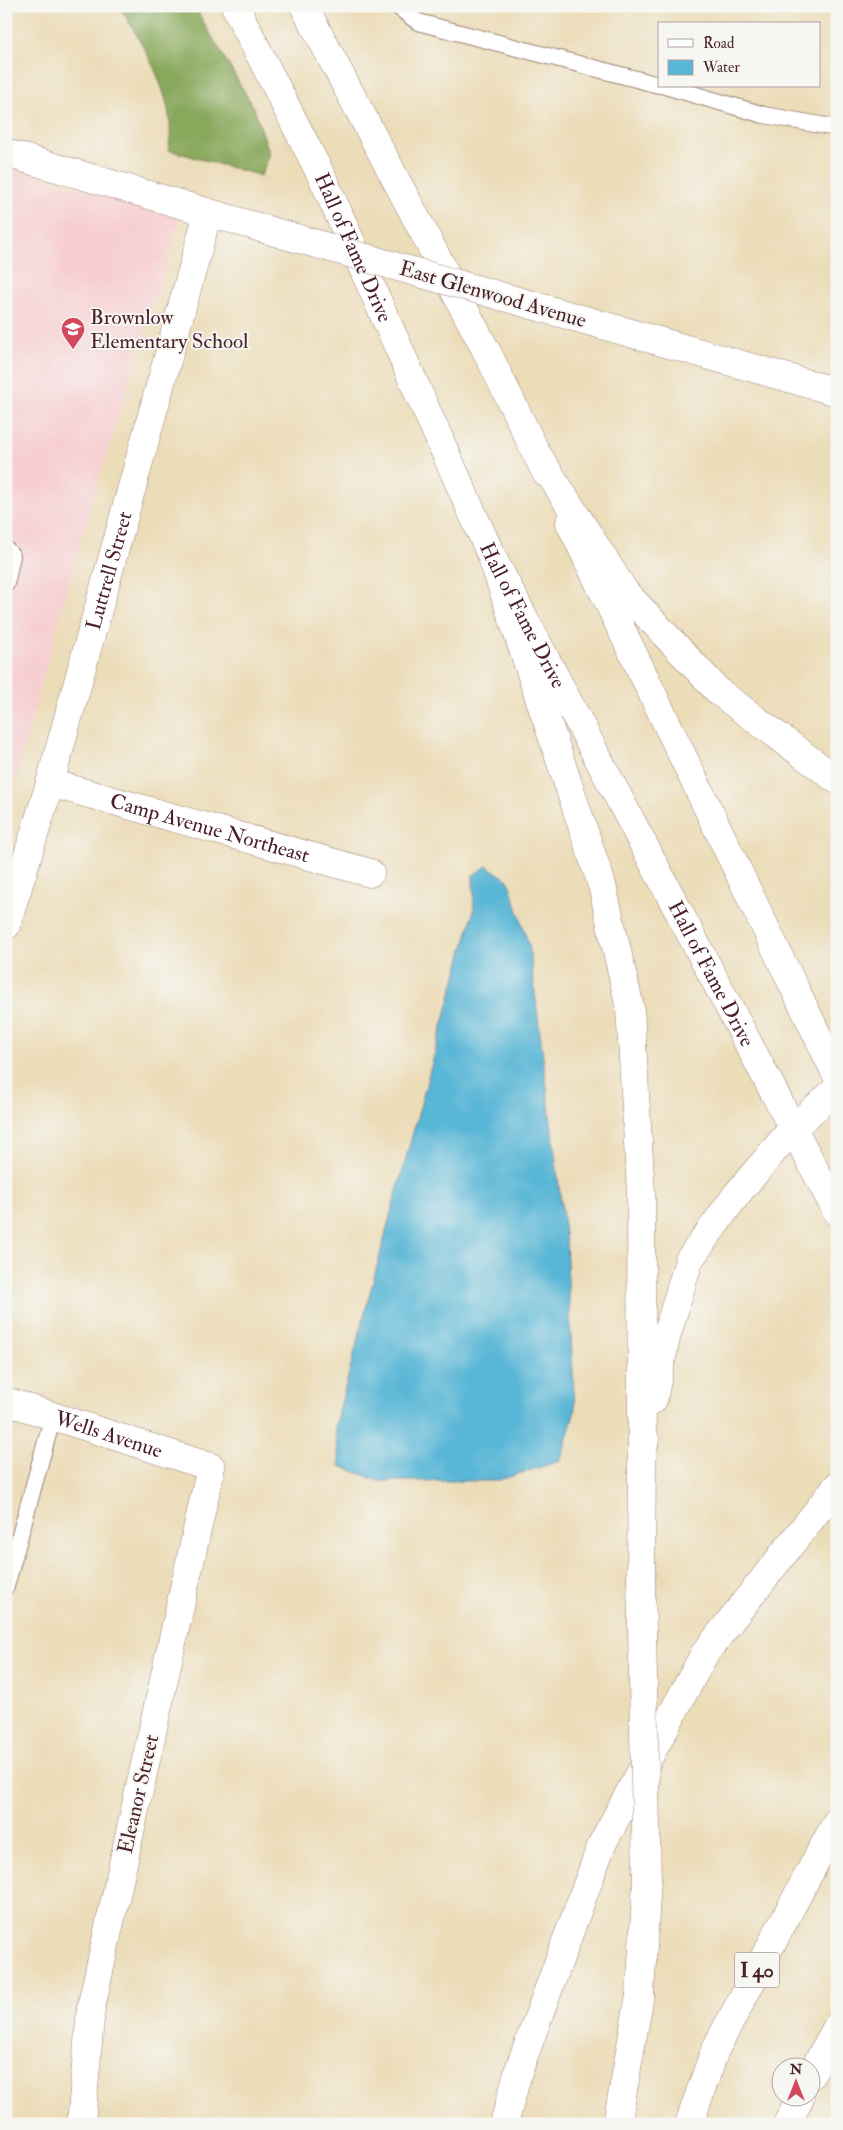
<svg xmlns="http://www.w3.org/2000/svg" width="843" height="2130" font-family="'IM FELL Double Pica',serif">
<style>
.built{fill:#f7cfd1}
.forest{fill:#88a85c;stroke:#696444}
.water{fill:#58b6d6;stroke:#516a80}
.lines{fill:none;stroke-linecap:round;stroke-linejoin:round}
.lane-casing{stroke:#9b7e72;stroke-width:18}
.street-casing{stroke:#9b7e72;stroke-width:29}
.primary-casing{stroke:#9b7e72;stroke-width:29}
.highway-casing{stroke:#9b7e72;stroke-width:29}
.lane{stroke:#fff;stroke-width:16}
.street{stroke:#fff;stroke-width:28}
.primary{stroke:#fff;stroke-width:28}
.highway{stroke:#fff;stroke-width:28}
.street-bridge-casing{stroke:#9b7e72;stroke-width:29;stroke-linecap:butt}
.highway-bridge-casing{stroke:#9b7e72;stroke-width:29;stroke-linecap:butt}
.street-bridge{stroke:#fff;stroke-width:28}
.highway-bridge{stroke:#fff;stroke-width:28}
.labels{text-anchor:middle;stroke-width:4;stroke-linejoin:round;paint-order:stroke}
.shield{fill:#f6f6f2;stroke:#7e6067;stroke-width:1}
.shield-label{font-size:20px;font-weight:bold;fill:#4a1f2b}
.street-label{font-size:21px;fill:#4a1f2b;stroke:#f6f6f2}
.poi-label{font-size:21px;fill:#4a1f2b;stroke:#f6f6f2;text-anchor:start}
</style>
<rect width="100%" height="100%" fill="#f6f6f2"/>
<filter id="ink" filterUnits="userSpaceOnUse"><feTurbulence type="fractalNoise" baseFrequency=".02" numOctaves="2"/><feDisplacementMap in="SourceGraphic" scale="10" xChannelSelector="R" yChannelSelector="G"/><feConvolveMatrix kernelMatrix="1 2 1 2 8 2 1 2 1" color-interpolation-filters="sRGB"/></filter>
<filter id="wash" filterUnits="userSpaceOnUse"><feTurbulence type="fractalNoise" baseFrequency=".0096" numOctaves="4" result="noise"/><feDisplacementMap in="SourceGraphic" scale="20" xChannelSelector="R" yChannelSelector="G"/><feGaussianBlur stdDeviation="1.12" result="paint"/><feColorMatrix in="noise" values="0 0 0 0 0 0 0 0 0 0 0 0 0 0 0 0 0 1.4 0 .05"/><feComposite in="paint" operator="in"/></filter>
<g filter="url(#wash)">
<rect width="100%" height="100%" fill="#ecddb9"/>
<path class="built" d="M6,166L180,219L90,507L14,784L6,782Z"/>
<path class="forest" d="M119,6H194L254,108L270,154L261,176L168,150C180,104 143,44 119,6Z"/>
<path class="water" d="M487,866L508,880L529,945L566,1242L575,1411L560,1461L496,1481H379L340,1466L335,1427L389,1220L474,910L473,875Z"/>
</g>
<g filter="url(#ink)">
<g class="lines">
<defs>
<path id="lane" d="M397,6L418,22L659,85
M665,86L764,115L837,128
M6,549L12,556L6,584
M6,1586L53,1416"/>
<g id="street">
<path d="M6,153L285,235"/>
<path d="M532,305L837,392"/>
<path id="s1" d="M50,783L370,873"/>
<path id="s2" d="M6,926L50,783L208,213"/>
<path id="s3" d="M6,1401L211,1467L91,2008L81,2124"/>
</g>
<g id="primary">
<path id="s4" d="M235,6L323,179L492,557L837,1212"/>
<path d="M304,6L488,354L546,473"/>
<path d="M570,523L837,1076"/>
</g>
<path id="highway" d="M535,451L625,592L719,692L837,780
M492,557L602,885L630,1008L641,1193L642,1457
M653,1400L666,1338L689,1260L737,1194L793,1128L837,1089
M641,1578L642,1457L645,1439
M810,2076L837,2027
M504,2124L518,2072L602,1844L705,1653L837,1486
M617,2124L640,1995
M689,2124L715,2050L837,1821
M787,2124L800,2098"/>
</defs>
<use href="#lane" class="lane-casing"/>
<use href="#street" class="street-casing"/>
<use href="#primary" class="primary-casing"/>
<use href="#highway" class="highway-casing"/>
<use href="#lane" class="lane"/>
<use href="#street" class="street"/>
<use href="#primary" class="primary"/>
<use href="#highway" class="highway"/>
<defs>
<path id="street-bridge" d="M285,235L532,305"/>
<path id="highway-bridge" d="M640,1995L647,1880L641,1578"/>
</defs>
<use href="#street-bridge" class="street-bridge-casing"/>
<use href="#highway-bridge" class="highway-bridge-casing"/>
<use href="#street-bridge" class="street-bridge"/>
<use href="#highway-bridge" class="highway-bridge"/>
</g>
</g>
<defs>
<symbol id="school-pin" viewBox="-11 -11 22 30"><path d="M0 17L-7.5 6A9.5 9.5 0 1 1 7.5 6Z" fill="#d1495b" stroke="#f6f6f2"/><path d="M0-5L7-2L0 1L-7-2ZM-4 1L0 2.5L4 1V4Q0 6-4 4Z" fill="#fff"/></symbol>
</defs>
<g fill-rule="evenodd">
<use href="#school-pin" x="59" y="315" width="28" height="38"/>
</g>
<g class="labels">
<rect class="shield" x="734.5" y="1952.5" width="45" height="35" rx="4"/>
<g class="shield-label">
<text x="757" y="1977">I 40</text>
</g>
<g class="street-label">
<text dy="7" stroke="none"><textPath href="#s4" startOffset="269">Hall of Fame Drive</textPath></text>
<text transform="translate(493 294) rotate(16)" y="7">East Glenwood Avenue</text>
<text dy="7" stroke="none"><textPath href="#s2" startOffset="370">Luttrell Street</textPath></text>
<text dy="7" stroke="none"><textPath href="#s4" startOffset="674">Hall of Fame Drive</textPath></text>
<text dy="7" stroke="none"><textPath href="#s1" startOffset="166">Camp Avenue Northeast</textPath></text>
<text dy="7" stroke="none"><textPath href="#s4" startOffset="1079">Hall of Fame Drive</textPath></text>
<text dy="7" stroke="none"><textPath href="#s3" startOffset="108">Wells Avenue</textPath></text>
<text transform="translate(138 1794) rotate(-77)" y="7">Eleanor Street</text>
</g>
<g class="poi-label">
<text x="90" y="324">Brownlow<tspan x="90" dy="24">Elementary School</tspan></text>
</g>
</g>
<rect width="843" height="2130" fill="none" stroke="#f6f6f2" stroke-width="25"/>
<rect x="658" y="22" width="162" height="65" fill="#f6f6f2" stroke="#b1a0a2"/>
<rect x="668" y="39" width="25" height="8" fill="#ffffff" stroke="#b1a0a2"/>
<text x="703" y="48" font-size="15" fill="#4a1f2b">Road</text>
<rect x="668" y="60" width="25" height="15" fill="#58b6d6" stroke="#b1a0a2"/>
<text x="703" y="72" font-size="15" fill="#4a1f2b">Water</text>
<g transform="translate(796 2082)"><circle r="24" fill="#f6f6f2" stroke="#b1a0a2"/>
<path d="M0-4L9 19L0 12L-9 19Z" fill="#d1495b"/>
<text y="-8" font-size="14" font-weight="bold" text-anchor="middle" fill="#4a1f2b">N</text>
</g>
</svg>
